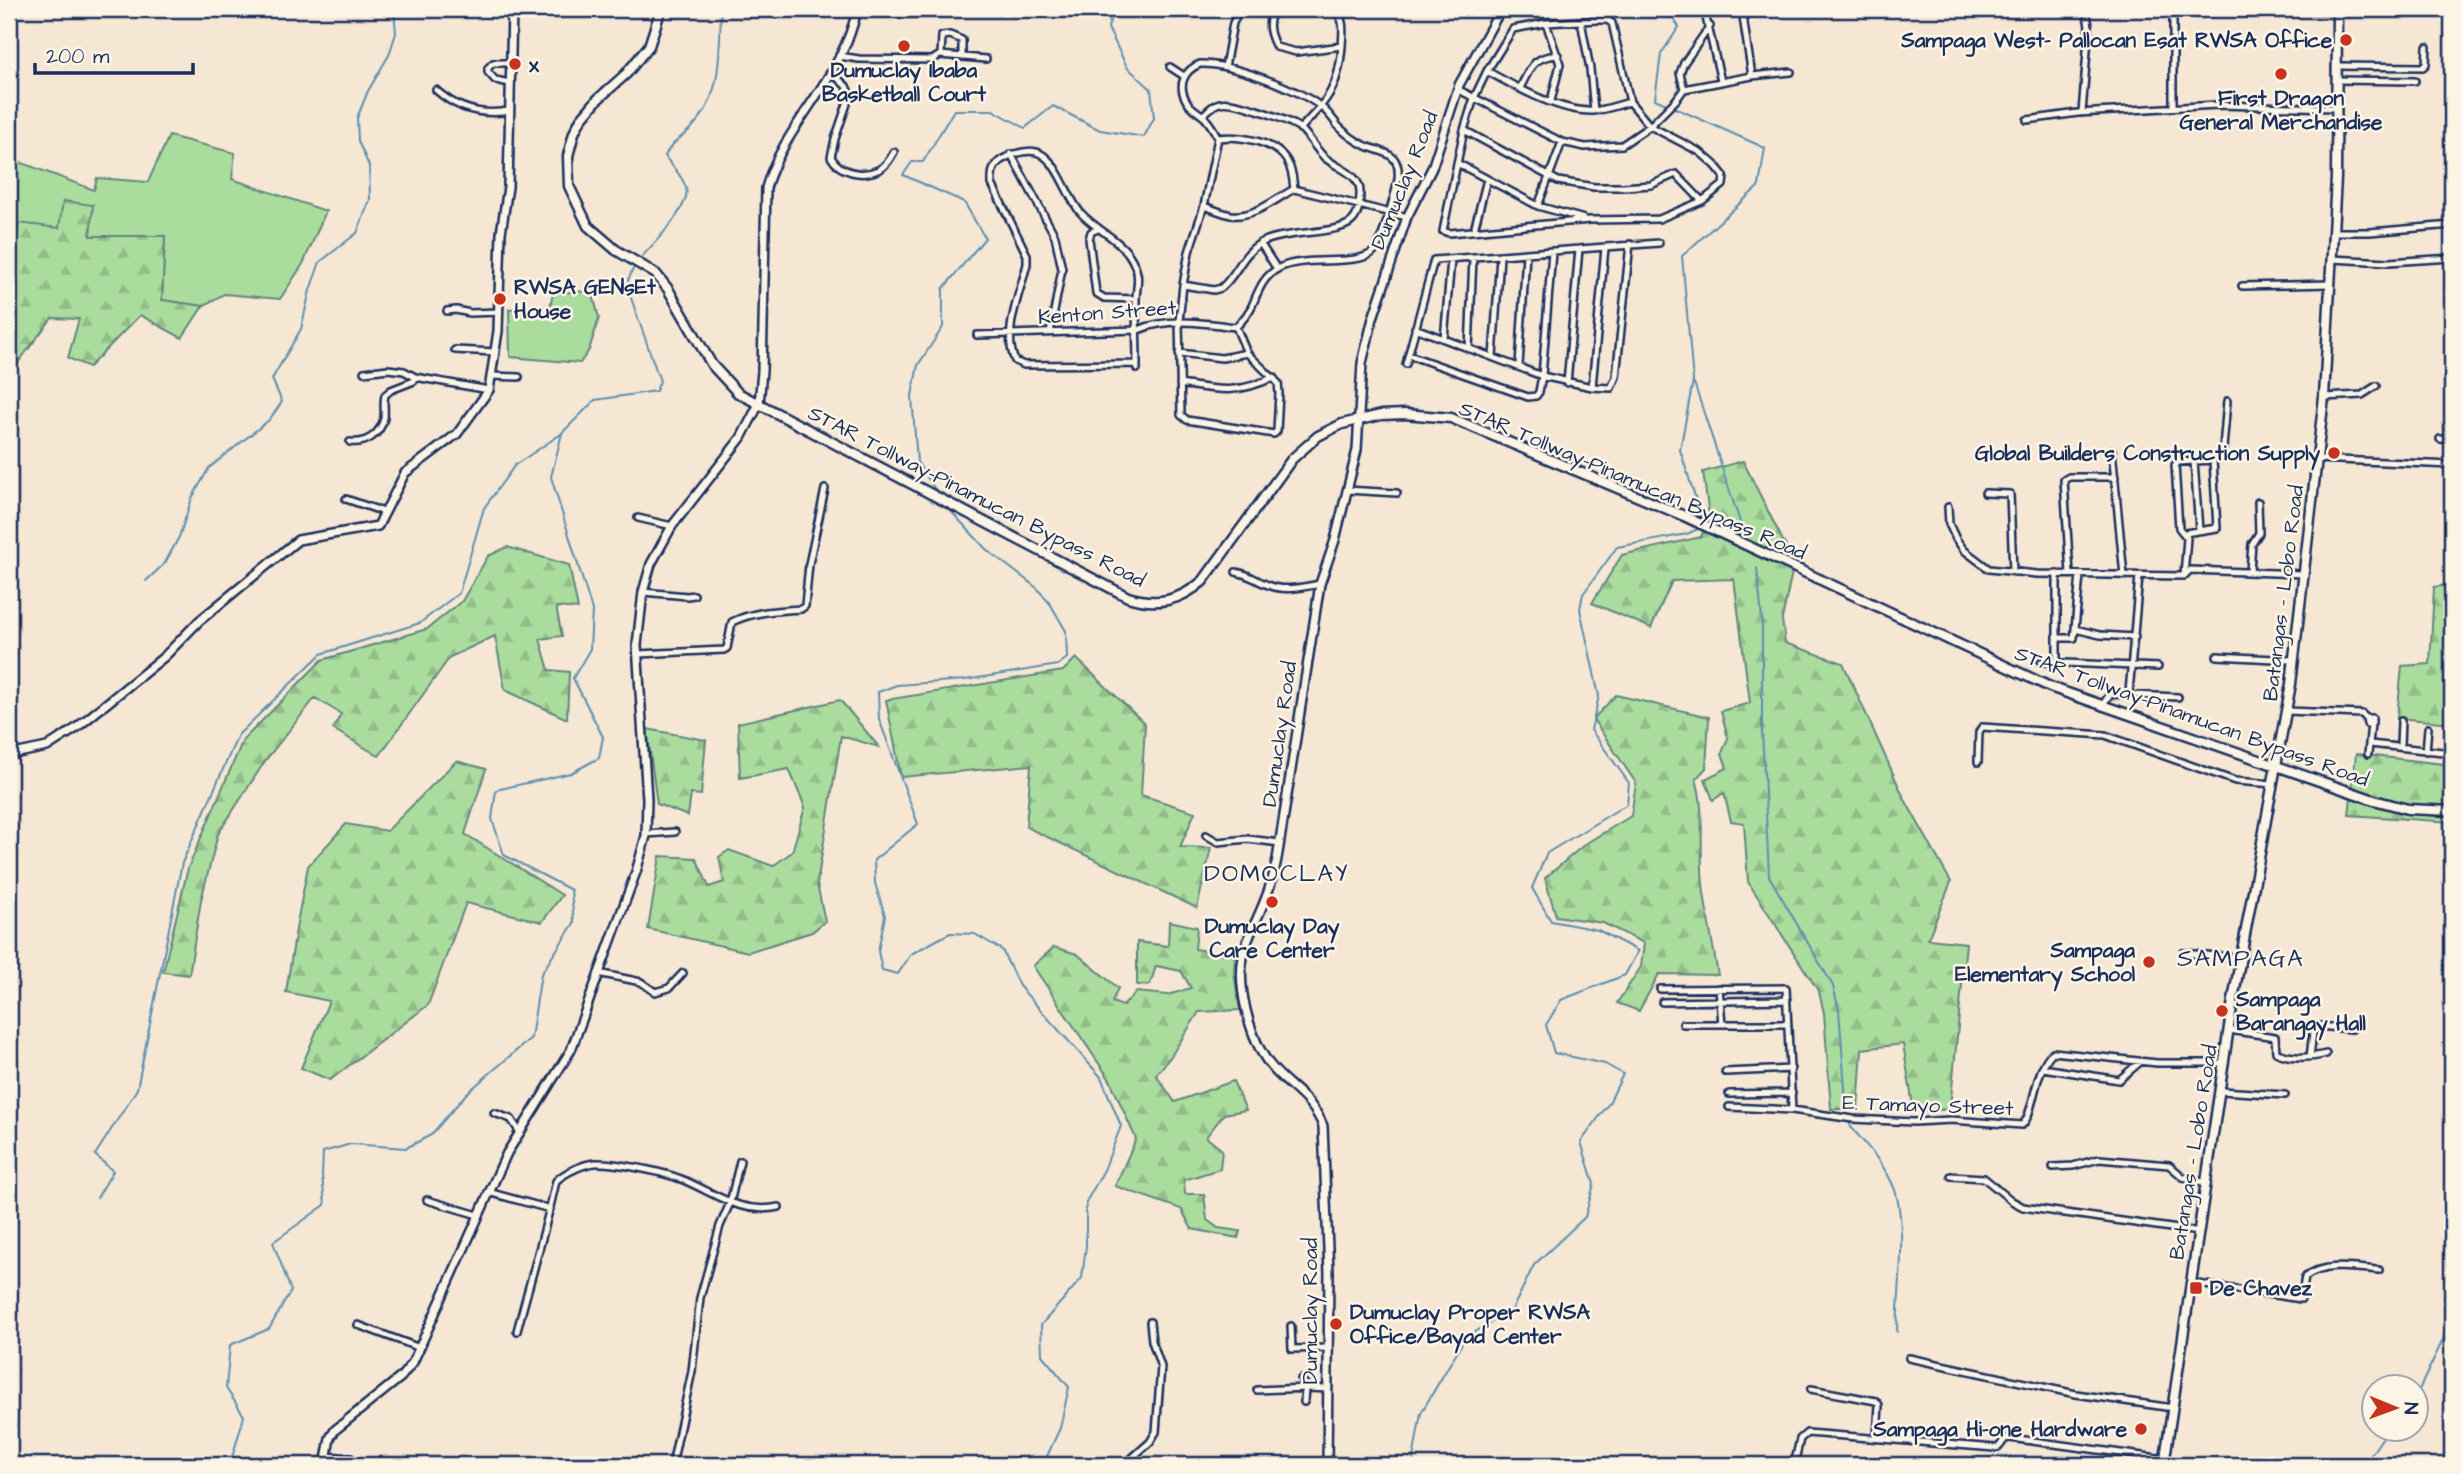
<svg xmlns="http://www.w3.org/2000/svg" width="2461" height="1474" font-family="'Architects Daughter',sans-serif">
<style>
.grass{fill:#aadc9e;stroke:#62867e;stroke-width:2}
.forest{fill:url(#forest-firs);stroke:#62867e;stroke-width:2}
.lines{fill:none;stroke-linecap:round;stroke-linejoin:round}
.stream{stroke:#5c8eb1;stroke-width:2}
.street-casing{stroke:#1b2f5e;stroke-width:10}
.secondary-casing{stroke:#1b2f5e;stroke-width:12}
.primary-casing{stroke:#1b2f5e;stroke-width:13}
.street{stroke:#fcf5e5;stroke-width:5}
.secondary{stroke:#fcf5e5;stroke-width:7}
.primary{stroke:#fcf5e5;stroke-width:8}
.poi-dot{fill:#c8321e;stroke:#fcf5e5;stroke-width:2.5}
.labels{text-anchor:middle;stroke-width:5;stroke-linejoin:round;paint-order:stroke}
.poi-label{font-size:21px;font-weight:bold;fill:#1b2f5e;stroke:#fcf5e5;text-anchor:start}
.street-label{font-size:21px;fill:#1b2f5e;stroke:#fcf5e5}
.quarter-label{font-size:24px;letter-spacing:2px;fill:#1b2f5e;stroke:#fcf5e5}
</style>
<defs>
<pattern id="forest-firs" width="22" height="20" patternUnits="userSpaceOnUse" patternTransform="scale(1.75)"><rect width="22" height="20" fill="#aadc9e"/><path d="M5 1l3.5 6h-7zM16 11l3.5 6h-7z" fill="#92bd8a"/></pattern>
</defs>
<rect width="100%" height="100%" fill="#f5e7d3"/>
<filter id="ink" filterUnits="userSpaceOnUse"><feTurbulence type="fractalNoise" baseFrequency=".0143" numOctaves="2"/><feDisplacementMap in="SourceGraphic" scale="14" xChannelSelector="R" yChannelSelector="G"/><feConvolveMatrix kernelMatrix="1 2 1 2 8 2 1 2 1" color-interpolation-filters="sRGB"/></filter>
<g filter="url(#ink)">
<path class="grass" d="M169,136L235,153L232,179L326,211L303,264L280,299L224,294L203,306L162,300L165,236H89L93,205L59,228L11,272H9V158L94,190L97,178L148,182Z
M592,291L599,318L589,350L580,363L510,357L509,309L550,307L553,293Z"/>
<path class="forest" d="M63,201L93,205L90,236H165L162,300L203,306L182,338L140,315L89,367L68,358L79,319L52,318L14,368L9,367V273L11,272L18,223L59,228Z
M1743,461L1794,563L1782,619L1785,643L1843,663L1904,798L1951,882L1928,939L1966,943L1950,1109L1914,1112L1903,1044L1862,1049L1858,1109H1831L1824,1013L1819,992L1748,882L1744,823L1731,821L1724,793L1713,800L1705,779L1727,768L1722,753L1728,738L1721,711L1750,703L1734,579L1672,581L1651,628L1592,603L1622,555L1701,537L1709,516L1703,472Z
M507,547L569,565L578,609L556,607L562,636L540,639L549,670L569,672L567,719L505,690L495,636L450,657L379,756L333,729L341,714L315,698L265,761L218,834L201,900L189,975L163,972L188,868L243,740L322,660L427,629L462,601L488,556Z
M2452,584V723L2397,718L2402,666L2430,664L2434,587Z
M1076,658L1145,724L1141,795L1195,812L1180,847L1211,848L1197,908L1026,827L1031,765L901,777L886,700L1063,671Z
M1616,695L1709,717L1706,768L1696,779C1706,812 1699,848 1703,883C1706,914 1713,944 1718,975L1659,974L1639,1011L1617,1003L1641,967L1644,943L1603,923L1556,916L1545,878L1585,844L1631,816L1636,783L1593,719Z
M840,700L879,747L841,736L817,884L825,921L812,932L748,952L648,929L660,856L696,858L709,887L724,882L719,857L729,850L773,866L792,852L805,807L789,769L740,778L738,723Z
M647,729L706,740L701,795L691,794L688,816L657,804Z
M2356,754L2452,765V822L2349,815Z
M456,761L486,769L465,834L562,895L542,922L466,903L428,1005L330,1080L301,1068L329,1001L286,992L297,923L308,866L346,824L387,831Z
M1169,921L1197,927L1195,949L1235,956L1234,972L1240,1010L1199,1012L1171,1056L1156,1075L1175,1102L1233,1081L1246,1110L1224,1114L1206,1137L1222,1150L1220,1169L1184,1180L1185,1194H1204L1207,1220L1218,1228L1240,1231L1238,1238L1192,1229L1181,1209L1115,1186L1136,1139L1110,1080L1033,966L1054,947L1077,954L1118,988L1112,1002L1123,1006L1136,992L1168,995L1191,988L1181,971L1156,966L1150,985H1137V942L1168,946Z"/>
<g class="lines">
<path class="stream" d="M1667,9L1679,27L1661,54L1655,99L1765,148L1759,186L1682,256L1693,381L1680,450L1703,522
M639,260C651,246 692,207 686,188C683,176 671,166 665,156C671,142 685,136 695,124C723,94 719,47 721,9
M1694,383L1742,528
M938,494L917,462L912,396L918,365L943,327V289L985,238L964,202L903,175L912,162H923L954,110H993L1025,128L1053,106L1100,130L1144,137L1154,118L1151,89L1127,67L1108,28L1113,9
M947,507L987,550L1037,588L1051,605L1066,631L1067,658L1058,665L965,680L897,685L878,692L879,719L918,824L874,860L875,883L885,916L878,951L882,970L898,974L911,954L950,933L975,934L1002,950L1019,986L1101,1077L1121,1126L1104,1170L1086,1202V1246L1082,1278L1041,1325L1042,1355L1069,1387L1060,1428L1043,1465
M1757,568L1762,619V731L1769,876L1833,986L1839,1010L1847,1115
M146,581L165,563L179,537L192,498L209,468L269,420L282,402L272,379L301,329L310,290L320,262L357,233L370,200L369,166L358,141L357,118L368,91L389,55L396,33L394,9
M1849,1122L1851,1127C1867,1146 1886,1166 1895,1190C1907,1228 1898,1291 1897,1332
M97,1198L113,1171L95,1155L137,1089L182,863L238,735L321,654L420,623L459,593L484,508L515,465L561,434
M2416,1396L2452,1321
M230,1465L244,1416L226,1388L230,1345L269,1329L291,1291L273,1242L325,1205L322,1176L323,1152L351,1144L406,1148L431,1135L467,1093L531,1038L541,974L574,923L571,890L504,855L492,819L496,790L571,773L599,758L603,737L573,678L590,649L592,610L551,477L562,433L595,400L656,391L660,381L631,298L628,280L635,265
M935,1465H942
M1415,1465L1413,1459L1421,1413L1465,1338L1512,1310L1534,1265L1585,1217L1594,1184L1581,1142L1609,1103L1623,1074L1605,1064L1554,1053L1546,1025L1561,1000L1625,975L1638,951L1598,930L1551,921L1532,888L1547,853L1627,804L1629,783L1591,730L1599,696L1580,609L1583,594L1617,547L1687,534L1700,528
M2364,1465L2389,1428"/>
<defs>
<path id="street" d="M1276,9C1265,20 1269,34 1276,47L1296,52L1342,46
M1704,9L1721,81
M1740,9L1743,17L1752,76
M2173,9V107
M2299,10L2337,11
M857,11L908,14L952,12L956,9
M1743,17L1766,9
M1597,20H1607L1612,23L1630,102L1650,126L1700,152L1715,165L1724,176L1723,185L1702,201L1659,219L1590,220L1449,233L1443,231L1464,130L1474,98L1487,71L1513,29L1546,23Z
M1581,21L1590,69L1594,111
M1546,23L1560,64L1551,101
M941,55L942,36L950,35L962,40V57
M839,56L859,59L932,60L940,55L986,59
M1200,64C1230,63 1296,88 1320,106C1327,111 1333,119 1338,126C1346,134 1354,140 1364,145C1373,150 1391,151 1396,162C1402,174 1395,191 1392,203C1389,214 1381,245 1373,252C1356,267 1304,255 1279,268C1263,276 1258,292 1252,306C1248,314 1242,321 1236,327L1247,353L1278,383L1279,393L1277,431L1274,434L1187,420L1181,415L1179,321L1183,285L1189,252L1204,206L1218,138C1215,132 1211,125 1206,119C1200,112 1190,109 1186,100C1177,84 1185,70 1200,64Z
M2337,66L2423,67L2426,64L2427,47
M1170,67L1184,76
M1225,67L1233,23L1240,9
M1487,71C1516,87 1559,112 1593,111C1605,110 1618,105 1630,102
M832,73L846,86L850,95L835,139L831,157C840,173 862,177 878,170C886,166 890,159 894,152
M2337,80L2415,81
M510,83L495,80L488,72V68L493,63H510
M1520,88C1531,67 1532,57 1558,55
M1457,89L1562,142L1585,147L1622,145L1650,126L1676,100L1684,89L1752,76L1791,72
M1684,89L1680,73L1684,63L1710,26
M436,90C457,109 481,116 509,111
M2082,113L2089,26L2086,9
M2027,120L2078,113L2217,105L2337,108
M1300,129C1328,99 1339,88 1342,46C1343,31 1345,20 1335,9
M1464,130L1558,181L1594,187H1623L1651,185L1676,174L1702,201
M1218,138C1239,135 1275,141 1287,161C1292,169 1293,179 1294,189
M1011,154L1055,236L1062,269L1050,333
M1457,163L1538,206L1584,219
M1294,189L1407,217
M1204,206C1213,209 1222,213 1231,215C1253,218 1276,199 1294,189
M1538,206L1562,142
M1098,229L1091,232L1089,239L1096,293L1104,298L1136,299
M1474,230L1487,179
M2332,232H2370L2452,225
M1260,243L1277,269
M2331,259L2389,262L2452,258
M1183,285L1214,290L1221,288C1236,276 1242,254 1259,244C1281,230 1337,235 1351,222C1359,216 1360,202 1360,192C1360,173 1336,168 1324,157C1315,148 1309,136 1300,128C1288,120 1233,99 1220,103C1213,104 1208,111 1203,115
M2242,286L2330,284
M447,311L456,310L470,313L498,312
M1415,328L1542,376L1592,387L1611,388L1616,377L1630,244
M977,335L1138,330C1170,317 1202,323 1236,327
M1444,339L1451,260
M1469,349L1473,258
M455,350L495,352
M1179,353L1222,358L1247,353
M1409,355L1528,397L1536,396L1539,392L1542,376L1552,252
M1493,357L1500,257
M1406,364L1434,260L1659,243
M1519,366L1526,254
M1137,369C1137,346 1136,323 1136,299C1136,291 1139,281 1137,273C1130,241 1099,234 1080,212C1067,196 1058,163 1041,154C1029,147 1000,156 994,168C991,174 992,179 992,184L1027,255V264C1020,294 1002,332 1015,361L1024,365L1137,364
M364,372L388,369L404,371L415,377L489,390
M491,376L519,377
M1567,383L1579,249
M1180,384C1219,390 1236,395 1274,377
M1592,387L1605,248
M2324,397L2362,395L2376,386
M2440,439L2452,440
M350,442C366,444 380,435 384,418C385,410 383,403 385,395L391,390L414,381L415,377
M2112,450L2124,576
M2316,459L2452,465
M2194,461L2199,530
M1347,490L1397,493
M1985,493L2010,494L2013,572
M346,499L384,512
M1948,507L1949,524L1956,539L1964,550L1989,569L2037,574L2184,576L2190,570L2303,574
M638,518L672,526
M2185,533L2217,528L2213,460
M2250,571L2252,544L2259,533L2258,502
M1236,572C1252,575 1254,580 1268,585C1284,592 1303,587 1320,584
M2070,574L2064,480L2069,477H2115
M2080,575L2075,629L2100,635L2135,637
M2184,576L2187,538L2179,528L2175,465L2178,462L2213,460L2223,448L2227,401
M643,592L687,596L694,595
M2057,638H2074L2075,629
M638,654L724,650L727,648L732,622C754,611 778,611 801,609L805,606L809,564L825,489
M2217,656L2294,660
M2041,662L2158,667
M2057,663V574
M2129,693L2139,576
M2102,706L2110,694L2178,697
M2287,711L2362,714L2366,718H2372V723L2367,724L2366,718
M2370,744L2452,753
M2400,746L2401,721
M2426,751L2428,728
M2368,754L2371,724
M1978,762L1979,732L1982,727L2105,735L2235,781L2274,784
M646,834L675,832
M1206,835L1218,842L1248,839L1280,843
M2183,953L2240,958
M598,973L641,982L655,992L669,988L683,973
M1719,988L1722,1024
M1660,989L1786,988L1792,1110
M1662,1002L1787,1000
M1683,1024H1788
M2229,1030L2275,1037L2276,1052C2288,1059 2312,1058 2326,1054
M2310,1057L2313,1032L2318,1026L2352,1029
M2043,1068L2119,1080L2140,1062
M1725,1072L1791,1069
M2221,1091L2285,1095
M1729,1094L1792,1093
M1729,1107L1792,1110L1853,1119L1914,1122L1951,1120L2022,1125C2034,1116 2034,1068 2053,1052L2157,1063H2225
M494,1113L511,1119L519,1131
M2053,1167L2073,1166L2099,1159L2169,1165L2183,1177L2206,1183
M1951,1176L1984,1178L2012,1201L2023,1207L2199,1232
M488,1192L550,1209
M427,1200L478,1215
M2191,1283L2301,1299L2305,1277C2326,1262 2354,1268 2379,1270
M358,1325L420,1348
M1291,1326L1292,1349L1329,1348
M517,1331C530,1281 545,1232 556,1181C564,1173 583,1164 595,1163C615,1162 663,1172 681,1179C716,1193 739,1215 779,1207
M1909,1358L2076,1394L2173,1408
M1301,1379L1308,1388L1328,1389
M1811,1389L1876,1401L1879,1405L1877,1438
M1257,1390L1308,1388
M1304,1402L1305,1389
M327,1456L351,1458
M672,1465L692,1371L700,1298L720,1226L730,1203L740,1161
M1131,1465L1132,1458L1150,1442L1156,1432L1161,1367L1152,1341L1150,1322
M1794,1465L1800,1439L1807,1433L1995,1448L1999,1447L2005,1439L2010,1438L2165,1459"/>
<path id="secondary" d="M9,755L47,747L75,729L165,656L199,621L298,540L378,526L405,473L457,434L489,390L498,331L501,233L508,187L512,9
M325,1465L330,1438L335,1430L401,1377L413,1362L507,1153L571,1050L636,872L646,836L647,799L637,645L643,592L651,564L672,526L741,438L759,404L762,371L766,188C783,126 844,77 857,9
M1327,1465L1329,1273L1323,1126C1310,1092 1279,1084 1262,1053C1249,1029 1239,992 1242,964C1245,938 1261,914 1269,889C1274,875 1277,861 1279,847L1320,584L1335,540L1357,450L1362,363L1373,318L1407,217L1432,168L1459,85L1501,9"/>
<path id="primary" d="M661,9L649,46L626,74L598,99L581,119L574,133L568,156L569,186L588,226L616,250L656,274L668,289L712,365L738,393L1128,597C1157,606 1180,601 1203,581L1292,459L1318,436L1342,424L1381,415L1405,414L1451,418L1684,516L2050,687L2374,800L2408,809L2452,811
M2164,1465L2233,1000L2291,684L2324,397L2336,178L2337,9"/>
</defs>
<use href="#street" class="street-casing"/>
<use href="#secondary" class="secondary-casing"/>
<use href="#primary" class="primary-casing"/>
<use href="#street" class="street"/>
<use href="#secondary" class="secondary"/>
<use href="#primary" class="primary"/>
</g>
</g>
<g class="poi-dot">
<circle cx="2346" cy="40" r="7"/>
<circle cx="904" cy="46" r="7"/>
<circle cx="515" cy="64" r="7"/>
<circle cx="2281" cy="74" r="7"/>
<circle cx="500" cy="299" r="7"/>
<circle cx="2334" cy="453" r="7"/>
<circle cx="1272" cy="902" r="7"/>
<circle cx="2149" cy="962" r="7"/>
<circle cx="2222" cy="1011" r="7"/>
<rect x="2189" y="1281" width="14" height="14" rx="3.5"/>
<circle cx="1336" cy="1324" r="7"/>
<circle cx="2141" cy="1429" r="7"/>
</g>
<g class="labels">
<g class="poi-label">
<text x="2332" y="47" text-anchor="end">Sampaga West- Pallocan Esat RWSA Office</text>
<text x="529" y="71">x</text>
<text x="904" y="77" text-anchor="middle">Dumuclay Ibaba<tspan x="904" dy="24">Basketball Court</tspan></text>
<text x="2281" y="105" text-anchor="middle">First Dragon<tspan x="2281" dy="24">General Merchandise</tspan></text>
<text x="514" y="294">RWSA GENsEt<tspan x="514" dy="24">House</tspan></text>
<text x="2320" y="460" text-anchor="end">Global Builders Construction Supply</text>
<text x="1272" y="933" text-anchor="middle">Dumuclay Day<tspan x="1272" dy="24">Care Center</tspan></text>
<text x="2135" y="957" text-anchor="end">Sampaga<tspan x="2135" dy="24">Elementary School</tspan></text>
<text x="2236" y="1006">Sampaga<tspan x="2236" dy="24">Barangay Hall</tspan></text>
<text x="2210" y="1295">De Chavez</text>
<text x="1350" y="1319">Dumuclay Proper RWSA<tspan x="1350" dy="24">Office/Bayad Center</tspan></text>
<text x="2127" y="1436" text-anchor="end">Sampaga Hi-one Hardware</text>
</g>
<g class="street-label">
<text transform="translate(1404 180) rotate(-68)" y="7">Dumuclay Road</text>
<text transform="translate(1107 312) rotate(-4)" y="7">Kenton Street</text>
<text transform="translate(1633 480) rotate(23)" y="7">STAR Tollway-Pinamucan Bypass Road</text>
<text transform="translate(977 496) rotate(27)" y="7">STAR Tollway-Pinamucan Bypass Road</text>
<text transform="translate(2283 593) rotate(-83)" y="7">Batangas - Lobo Road</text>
<text transform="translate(2192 716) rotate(20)" y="7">STAR Tollway-Pinamucan Bypass Road</text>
<text transform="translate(1279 734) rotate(-82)" y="7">Dumuclay Road</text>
<text transform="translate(1928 1105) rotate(2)" y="7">E. Tamayo Street</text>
<text transform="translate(2193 1152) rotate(-81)" y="7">Batangas - Lobo Road</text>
<text transform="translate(1310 1311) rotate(-90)" y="7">Dumuclay Road</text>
</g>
<g class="quarter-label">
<text x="1277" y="881">DOMOCLAY</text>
<text x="2241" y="966">SAMPAGA</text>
</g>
</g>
<rect width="2461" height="1474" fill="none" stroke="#fcf5e5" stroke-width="35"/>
<rect x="18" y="18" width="2426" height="1439" fill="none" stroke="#1b2f5e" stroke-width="2.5" filter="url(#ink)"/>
<g transform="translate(2395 1408) rotate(91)"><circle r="33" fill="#fcf5e5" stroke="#a2a6af" stroke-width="2"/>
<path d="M0-5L12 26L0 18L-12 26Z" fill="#c8321e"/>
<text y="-10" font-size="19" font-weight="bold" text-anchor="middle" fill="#1b2f5e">N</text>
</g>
<path d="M35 63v10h158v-10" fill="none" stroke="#1b2f5e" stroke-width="3.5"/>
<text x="46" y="63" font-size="21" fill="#1b2f5e" stroke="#fcf5e5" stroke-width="5" paint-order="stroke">200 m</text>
</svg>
